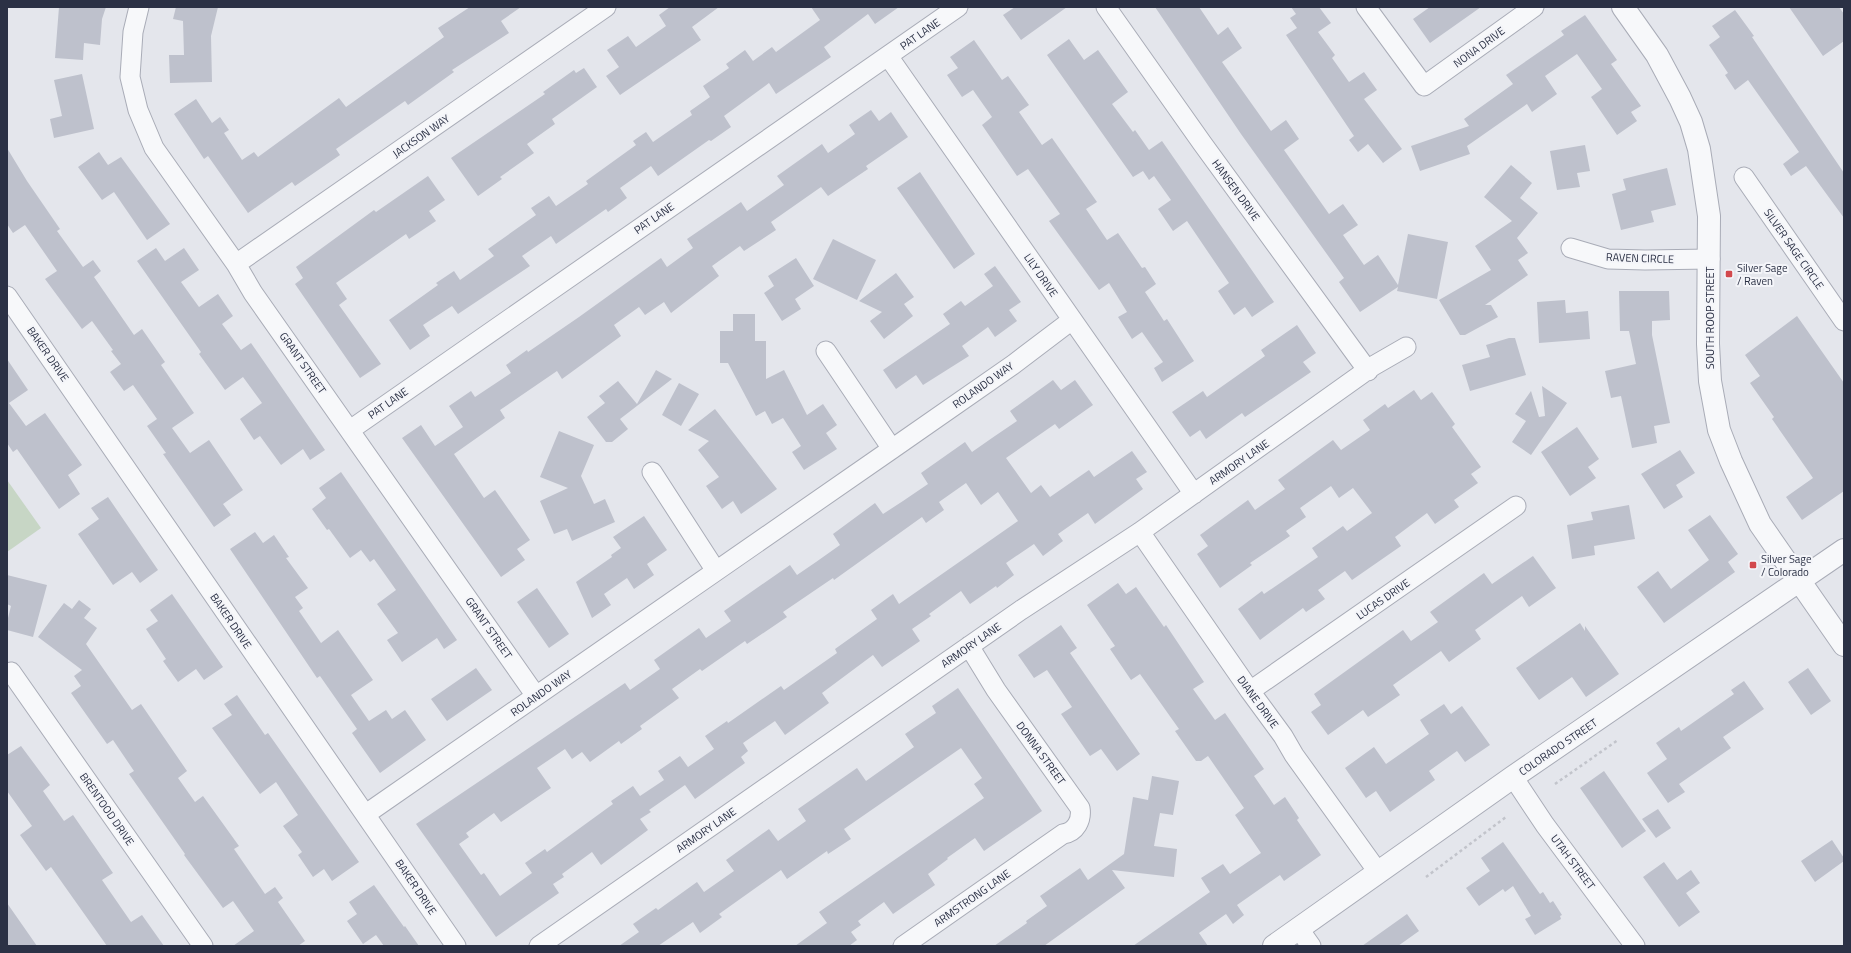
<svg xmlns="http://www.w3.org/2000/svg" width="1851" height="953" font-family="'Titillium Web',sans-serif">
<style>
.green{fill:#c7d6c5}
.building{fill:#bec1cc;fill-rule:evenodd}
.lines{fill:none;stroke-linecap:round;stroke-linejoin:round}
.minor-casing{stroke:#a9acb7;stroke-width:21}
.tertiary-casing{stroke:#a9acb7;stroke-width:24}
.path{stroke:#c2c4cb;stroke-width:2.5;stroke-dasharray:3 3;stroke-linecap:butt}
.minor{stroke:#f7f8fa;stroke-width:19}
.tertiary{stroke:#f7f8fa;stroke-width:22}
.poi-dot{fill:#d2484c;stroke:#f4f5f9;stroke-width:1.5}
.labels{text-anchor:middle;stroke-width:4;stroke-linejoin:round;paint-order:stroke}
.street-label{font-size:11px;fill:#2b3145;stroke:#f4f5f9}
.poi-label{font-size:11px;fill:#2b3145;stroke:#f4f5f9;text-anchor:start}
</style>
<rect width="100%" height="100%" fill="#e4e6ec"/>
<path class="green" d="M7,480L41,528L7,552Z"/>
<path class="building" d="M59,7H106L102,19L100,45L84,43L83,60L55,58Z
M176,7H218L211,36L212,82L170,83L169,55H184L183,21L173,19Z
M470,7H521L501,21L509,33L452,70L454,72L408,105L405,101L336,149L340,155L295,186L292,182L248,213L208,156L204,159L174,114L196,99L212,123L220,117L229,130L224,133L242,160L254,152L258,157L339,98L346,107L444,37L438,28Z
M670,7H719L692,27L701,40L620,95L606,76L619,67L607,50L628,36L636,47L666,26L659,15Z
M811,7H899L875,24L868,14L824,47L831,57L776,94L769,83L724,116L731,127L711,141L709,140L658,176L651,166L620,188L627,198L608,212L606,209L556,244L551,236L522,256L530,266L458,314L452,306L423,325L430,336L410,350L389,320L438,285L436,283L454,271L460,280L494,256L488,249L536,215L531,208L549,196L556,206L588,184L586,181L636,145L633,141L646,132L653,142L692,115L690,111L710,97L703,86L729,68L726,64L745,50L753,61L772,47L776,52L820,20Z
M1015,7H1067L1021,40L1003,15Z
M1155,7H1199L1218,35L1228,27L1242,48L1222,62L1271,131L1286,120L1299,139L1284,150L1329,214L1343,204L1358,225L1343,235L1364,265L1378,255L1398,285L1408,234L1448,242L1437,299L1397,291L1398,287L1360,312L1339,282L1344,278L1241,134Z
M1291,7H1319L1331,23L1318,32L1335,55L1332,58L1349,82L1364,72L1377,90L1364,99L1402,149L1383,163L1368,144L1358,152L1349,140L1354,136L1286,35L1297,28L1290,18L1296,14Z
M1430,7H1481L1430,43L1413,19Z
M1789,7H1839L1844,14V41L1823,56Z
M1735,10L1754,36L1752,37L1844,173V218L1806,166L1791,176L1783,164L1799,152L1748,80L1735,90L1725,75L1728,73L1709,45L1720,37L1712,26Z
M1585,15L1617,60L1611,64L1641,106L1631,112L1637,121L1617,135L1591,97L1602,89L1577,54L1545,76L1557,94L1532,112L1527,104L1467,146L1470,154L1420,171L1411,146L1469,126L1464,119L1513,84L1506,75L1564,35L1561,31Z
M1069,39L1084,60L1098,50L1128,92L1112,104L1133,132L1135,130L1149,150L1162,141L1274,302L1252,317L1245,307L1234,315L1218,291L1229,283L1187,221L1173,231L1158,209L1171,200L1154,176L1149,180L1143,171L1133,177L1047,55Z
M974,40L1002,80L1008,76L1029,105L1019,112L1042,145L1052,138L1097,202L1086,209L1107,240L1118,233L1142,268L1145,267L1156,284L1145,292L1164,321L1167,319L1194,361L1162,382L1154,368L1163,362L1142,332L1132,339L1118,317L1127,312L1109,283L1099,290L1049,221L1060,214L1028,169L1017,176L982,125L992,117L973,90L962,97L947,75L958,68L950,57Z
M584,68L597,87L552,119L555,124L527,144L534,153L500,177L502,179L478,196L451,158L545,94L543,92L574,70L576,73Z
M82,74L94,129L54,138L50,119L62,116L54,80Z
M871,110L879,121L891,112L908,137L866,166L868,169L828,196L821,187L771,222L776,230L744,251L740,246L712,266L719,276L671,313L664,302L645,315L639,307L614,325L621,336L562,379L557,371L500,410L505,418L454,454L484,498L495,490L530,540L517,549L525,560L501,577L402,438L421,425L435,446L463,427L449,406L471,391L475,397L511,373L506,365L527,350L528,352L579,317L661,258L667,267L693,248L687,239L741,202L747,211L784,185L777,176L822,144L828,153L855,134L849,125Z
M1585,145L1590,171L1577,173L1580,187L1557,190L1550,151Z
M7,148L27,181L60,229L57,231L83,267L93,260L101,271L94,277L134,335L142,329L165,362L161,365L194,413L172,428L190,453L209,440L243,490L223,504L231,515L214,527L163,454L166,453L147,426L157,419L133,385L124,391L110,372L121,364L111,351L113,350L92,321L82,329L45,279L57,271L25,225L13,233L7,224Z
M99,152L108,165L121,157L170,224L147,240L114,192L102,200L78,167Z
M1511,165L1532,183L1520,198L1538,213L1517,238L1528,253L1518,260L1528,275L1485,305H1491L1498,317L1465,335H1460L1439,300L1491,270L1475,246L1512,221L1484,197Z
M1667,168L1676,205L1651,211L1654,222L1621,230L1612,194L1626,190L1623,179Z
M920,172L975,254L954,269L897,188Z
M428,176L445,200L429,211L436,221L409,239L406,234L336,283L347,299L339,305L381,364L360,378L295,284L303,278L296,267L374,210L376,212Z
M833,239L876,260L857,300L813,279Z
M156,248L165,261L184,248L199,270L181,282L199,307L218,294L233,316L222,324L241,350L251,343L325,450L310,460L303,449L281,465L260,436L254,440L240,419L262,403L243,377L225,390L199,354L201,352L137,261Z
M796,258L814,286L795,299L801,309L782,321L764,293L774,286L768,276Z
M995,266L1021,302L1009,310L1017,321L995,337L988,327L962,346L969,356L923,385L916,375L896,389L883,370L950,324L943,314L961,301L965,306L993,286L984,274Z
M896,273L914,297L904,304L913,316L884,339L870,321L882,312L859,301Z
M1619,291H1669L1670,320L1652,321V335L1670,423L1654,426L1657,443L1632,448L1621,396L1611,398L1605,371L1636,364L1629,331H1620Z
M1565,300L1566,313L1588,311L1590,339L1539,343L1537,302Z
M733,314H755V341H766V379L784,370L807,415L823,404L837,425L826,433L837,449L804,470L792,452L801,446L783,418L772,424L765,411L756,416L728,363H720V331H733Z
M1797,316L1844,383V491L1802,520L1786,497L1813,478L1772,419L1774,417L1750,383L1760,376L1745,355Z
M1297,325L1316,353L1303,362L1311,372L1245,417L1242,413L1206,439L1200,430L1190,437L1172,412L1203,391L1207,397L1265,356L1261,350Z
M1509,338H1515L1526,375L1470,391L1462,365L1490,357L1486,345Z
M7,359L28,390L9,403L26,426L45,413L82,465L68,475L80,494L59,509L17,449L13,452L7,443Z
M656,370L672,379L620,419L628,429L612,442H606L587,417L605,403L599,396L618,381L637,404Z
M1053,380L1061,390L1075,380L1093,405L1059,429L1055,424L1006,458L1031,493L1041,485L1050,497L1089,470L1094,477L1132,451L1147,472L1136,479L1143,489L1095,524L1088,513L1058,534L1063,541L1043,556L1034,544L1006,563L1014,575L997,588L996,586L970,604L961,591L929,614L931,616L912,629L920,641L882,667L873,655L822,693L829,703L785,735L775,721L743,743L748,751L741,757L745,763L695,799L685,785L649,810L651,812L640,819L648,830L601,865L592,852L562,874L564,877L553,884L559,893L496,937L416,824L625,683L630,690L660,669L654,660L699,628L706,638L731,621L724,611L790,565L797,575L816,562L840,545L833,534L875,503L883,514L903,501L928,484L921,473L965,442L972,452L992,438L1017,421L1010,411ZM966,483L981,505L998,492L1018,521L899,604L893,594L871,610L877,619L835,649L837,653L784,690L781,686L728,723L727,721L705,736L714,749L688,767L680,756L658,771L664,780L640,796L633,786L611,801L613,804L547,852L545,849L525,863L532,873L500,896L484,873L481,875L459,844L469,837L466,833L494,813L501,822L551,788L537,768L565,749L572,759L582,752L590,762L619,741L621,744L642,729L640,726L679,698L672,689L700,669L702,671L745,641L747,644L787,617L783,612L833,578L834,580L922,517L926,523L944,510L939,502Z
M679,383L699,394L681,426L662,415Z
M1542,386L1567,403L1531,455L1512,442L1526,421L1515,414L1531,391L1539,417L1545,416Z
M1414,390L1421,400L1432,392L1455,424L1452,427L1481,467L1471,474L1478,483L1454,500L1459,507L1435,524L1427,513L1395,537L1401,546L1352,580L1345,571L1318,590L1325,599L1306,612L1303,608L1260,640L1238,609L1262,591L1264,594L1318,557L1312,548L1343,526L1347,531L1372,513L1353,488L1339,498L1331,486L1300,508L1306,517L1286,531L1290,536L1250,563L1252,565L1220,588L1197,554L1208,546L1200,535L1248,500L1255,510L1285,489L1278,480L1333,440L1341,450L1370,430L1363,420L1385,404L1388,408Z
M715,409L777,489L741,514L733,501L722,509L706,486L719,477L698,450L709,441L688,430Z
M1577,427L1599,459L1588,467L1596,478L1570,496L1541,452Z
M559,431L594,445L581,476L594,504L605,499L615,522L572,541L567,529L554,534L540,501L568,488L540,477Z
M1680,450L1695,473L1676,485L1683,497L1664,509L1641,474Z
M341,472L457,640L444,649L437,638L402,662L387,640L398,633L377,604L396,590L374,559L370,562L361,550L350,558L329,529L327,530L312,509L326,498L319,488Z
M108,497L158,570L140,583L132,572L113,585L78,534L99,519L91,508Z
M1629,505L1635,539L1594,546L1595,555L1572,559L1567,525L1593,520L1591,512Z
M1710,515L1738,554L1728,562L1735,572L1664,623L1637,587L1658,571L1671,589L1709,560L1688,530Z
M644,516L667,550L647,564L654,575L634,589L627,578L604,594L611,605L592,618L576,582L612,557L611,555L621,548L613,537Z
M255,532L263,543L274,535L289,557L286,558L308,588L295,597L303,608L299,611L321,643L338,630L373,680L351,695L369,721L386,710L392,719L405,710L426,740L380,773L352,733L357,729L320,676L317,678L230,549Z
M1533,556L1556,588L1529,607L1522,596L1475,630L1481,639L1449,662L1441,651L1393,685L1400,695L1368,717L1363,710L1328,735L1311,712L1321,705L1314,694L1403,630L1411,641L1438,622L1430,612L1484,573L1492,584Z
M7,575L47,585L33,637L7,630V622L11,606L7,604Z
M1118,583L1126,594L1136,587L1164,627L1166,625L1204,682L1193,689L1215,720L1225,713L1264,769L1254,776L1274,805L1285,797L1299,818L1297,820L1321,855L1284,881L1280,875L1237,905L1244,915L1233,924L1226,914L1199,933L1208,946H1133L1210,892L1201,878L1223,864L1230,874L1261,853L1235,815L1244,808L1208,756L1201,761H1196L1175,731L1179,729L1140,674L1131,680L1110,649L1115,646L1087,605Z
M537,588L569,634L549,648L517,602Z
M172,594L223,667L204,680L196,669L178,682L163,661L166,659L146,629L158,621L150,610Z
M79,600L91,609L84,618L97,628L86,644L132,710L141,704L187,771L178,778L195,802L203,796L239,846L234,849L265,894L275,887L283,898L278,902L305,941L298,946H233L254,931L233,901L223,908L184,855L185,854L129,774L134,771L113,740L107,744L71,693L81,686L74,676L82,670L38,637L64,603L72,609Z
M1580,623L1585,631V626L1619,674L1586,697L1572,677L1539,700L1516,668Z
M1061,625L1077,648L1070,653L1140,754L1117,771L1101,749L1090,756L1074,733L1061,714L1072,707L1047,670L1034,678L1018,655Z
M476,668L492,690L447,721L431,699Z
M1808,668L1831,701L1811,715L1788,682Z
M1744,681L1764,709L1723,737L1731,748L1679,784L1685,792L1668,803L1647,773L1667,759L1656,743L1679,727L1681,731L1734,694L1731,690Z
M958,688L1042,811L984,851L975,838L947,858L948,859L928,874L935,885L893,914L884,902L858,921L861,925L851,932L857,940L849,946H795L827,923L819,912L984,798L974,784L982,778L961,748L844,829L851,839L828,854L827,851L787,879L781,870L719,914L722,917L700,933L693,922L658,946H619L639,932L633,924L656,908L658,910L697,882L704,892L734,871L726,860L769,829L778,841L806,821L798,809L857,768L866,781L914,747L905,734L936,713L932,706Z
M237,695L265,735L268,733L359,862L332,881L324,869L313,877L298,855L302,852L283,826L298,815L276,782L260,794L212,728L232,715L224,704Z
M1444,704L1451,714L1462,706L1490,745L1465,762L1457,751L1429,771L1435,780L1390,812L1376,791L1366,798L1345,768L1374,747L1386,764L1429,734L1420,720Z
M21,746L50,785L43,791L64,821L73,815L113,873L102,880L131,922L142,915L164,946H107L51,867L46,871L20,835L32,826L7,791V755Z
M1604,771L1646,831L1622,848L1580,788Z
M1152,776L1179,781L1173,815L1160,813L1154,846L1177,849L1174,877L1112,870L1125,888L1044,946H994L1027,923L1026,921L1047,906L1040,896L1080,868L1088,880L1124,854L1133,797L1148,800Z
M1658,809L1671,828L1656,838L1642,819Z
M1832,840L1844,858V861L1815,882L1801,861Z
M1503,842L1540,894L1543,892L1550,903L1553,901L1562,915L1560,916L1561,919L1535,935L1525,919L1531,916L1513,886L1505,892L1503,889L1479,906L1466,888L1490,871L1481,858Z
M1664,862L1677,880L1691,870L1700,883L1686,893L1700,912L1679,927L1643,877Z
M374,885L404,927L405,926L419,946H384L376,935L363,944L347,921L357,914L349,902Z
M7,903L37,946H7Z
M1407,914L1419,931L1398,946H1362Z"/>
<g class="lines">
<defs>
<path id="minor" d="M139,7L133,32L130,77L138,110L154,148L236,264L253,293L536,696
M1106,7L1202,143L1368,371
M1366,7L1424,86L1534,7
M888,56L1194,494
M1744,177L1844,321
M1571,248L1608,259L1645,260L1710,259
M236,264L606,7
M7,296L456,946
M826,351L892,449
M350,430L958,7
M652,472L716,571
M1140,532L1250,691L1283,736L1294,755L1378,872
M7,675L11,672L203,946
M1250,691L1516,506
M1513,777L1545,825L1635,946
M366,814L892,449L1014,364L1072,320
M1299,929L1311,946
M539,946L1021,610L1140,532L1373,366L1406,347
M903,946L1063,834C1076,832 1082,820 1080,808L996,690L969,646"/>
<path id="tertiary" d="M1623,7L1657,55L1680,98L1691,122L1699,149L1709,216L1708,344L1710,381L1719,430L1731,461L1760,524L1844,645
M1274,946L1513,777L1844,550"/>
</defs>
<use href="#minor" class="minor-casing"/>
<use href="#tertiary" class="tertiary-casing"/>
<path class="path" d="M1555,784L1618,740
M1426,877L1506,817"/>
<use href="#minor" class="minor"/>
<use href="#tertiary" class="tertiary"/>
</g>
<g class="poi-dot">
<rect x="1725" y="270" width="8" height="8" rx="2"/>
<rect x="1749" y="561" width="8" height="8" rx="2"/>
</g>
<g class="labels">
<g class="street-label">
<text transform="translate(920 34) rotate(-35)" y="4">PAT LANE</text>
<text transform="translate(1479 47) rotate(-36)" y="4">NONA DRIVE</text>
<text transform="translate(421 136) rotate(-35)" y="4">JACKSON WAY</text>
<text transform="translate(1236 190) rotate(54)" y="4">HANSEN DRIVE</text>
<text transform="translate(654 218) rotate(-35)" y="4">PAT LANE</text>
<text transform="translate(1794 249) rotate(55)" y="4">SILVER SAGE CIRCLE</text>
<text transform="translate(1640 258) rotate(2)" y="4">RAVEN CIRCLE</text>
<text transform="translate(1041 275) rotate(55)" y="4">LILY DRIVE</text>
<text transform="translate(1710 318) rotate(-90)" y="4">SOUTH ROOP STREET</text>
<text transform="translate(48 354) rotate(55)" y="4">BAKER DRIVE</text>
<text transform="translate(303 363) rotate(55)" y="4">GRANT STREET</text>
<text transform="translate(983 385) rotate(-35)" y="4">ROLANDO WAY</text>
<text transform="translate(388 403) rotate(-35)" y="4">PAT LANE</text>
<text transform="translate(1239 462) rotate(-35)" y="4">ARMORY LANE</text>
<text transform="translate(1383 599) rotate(-35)" y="4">LUCAS DRIVE</text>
<text transform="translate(231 621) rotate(56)" y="4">BAKER DRIVE</text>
<text transform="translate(489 628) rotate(55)" y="4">GRANT STREET</text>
<text transform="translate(971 645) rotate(-35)" y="4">ARMORY LANE</text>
<text transform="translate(541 693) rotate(-35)" y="4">ROLANDO WAY</text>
<text transform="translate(1258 702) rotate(54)" y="4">DIANE DRIVE</text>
<text transform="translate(1558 747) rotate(-34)" y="4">COLORADO STREET</text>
<text transform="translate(1041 753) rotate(54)" y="4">DONNA STREET</text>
<text transform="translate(107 809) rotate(55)" y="4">BRENTOOD DRIVE</text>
<text transform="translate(706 830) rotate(-35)" y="4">ARMORY LANE</text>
<text transform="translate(1573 862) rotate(53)" y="4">UTAH STREET</text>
<text transform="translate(416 887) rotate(56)" y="4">BAKER DRIVE</text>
<text transform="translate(972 898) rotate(-35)" y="4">ARMSTRONG LANE</text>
</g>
<g class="poi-label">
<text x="1737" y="272">Silver Sage<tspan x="1737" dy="13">/ Raven</tspan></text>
<text x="1761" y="563">Silver Sage<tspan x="1761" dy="13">/ Colorado</tspan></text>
</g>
</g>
<rect width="1851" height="953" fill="none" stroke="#2b3145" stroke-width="16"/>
</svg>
